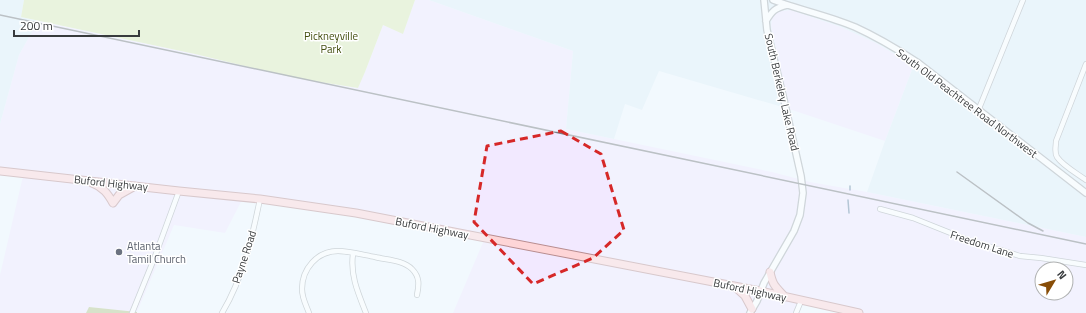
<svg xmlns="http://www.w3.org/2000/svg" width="1086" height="313" font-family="'Titillium Web',sans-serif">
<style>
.commercial{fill:#f2e9ff;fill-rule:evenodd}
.built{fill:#e1eff9}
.green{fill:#deecb8}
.forest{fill:#b7c58c}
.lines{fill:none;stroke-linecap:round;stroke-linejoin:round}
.stream{stroke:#6888a5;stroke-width:1.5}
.minor-casing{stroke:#a4aaaf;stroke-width:6}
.tertiary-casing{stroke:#a4aaaf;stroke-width:8}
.primary-casing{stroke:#b88d90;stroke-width:9}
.minor{stroke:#fff;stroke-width:4.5}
.tertiary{stroke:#fff;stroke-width:5.5}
.primary{stroke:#fed5d7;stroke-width:7}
.rail{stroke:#787c80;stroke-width:1.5}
.marked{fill:none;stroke:#d62828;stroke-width:3;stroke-dasharray:8 5;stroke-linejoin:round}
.worship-dot{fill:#6b7280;stroke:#fff;stroke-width:1.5}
.labels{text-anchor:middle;stroke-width:3;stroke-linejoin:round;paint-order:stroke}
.park-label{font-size:11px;fill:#444f10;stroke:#fff}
.street-label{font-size:11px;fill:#383b3d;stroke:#fff}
.worship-label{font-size:11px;fill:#5b616d;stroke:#fff;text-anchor:start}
</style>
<rect width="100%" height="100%" fill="#f2f9fe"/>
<path class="commercial" d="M415,0H429L573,51L566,129L772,172L810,182L867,192L1086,237V313H860L803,299L797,313H453L484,240L316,207L243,198L225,233L174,225L137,312L89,307L86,313H0V275L23,176L0,173V124L19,55L38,21L195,54L295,78L357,88L365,72L383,25L403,33ZM1042,269H1066V293H1042Z
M791,10L841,27L876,43L905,60L913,67L885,141L789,109L771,26L772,16L779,11Z"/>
<path class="built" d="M0,0H24L21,17L38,21L19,55L0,124Z
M429,0H1086V237L867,192L885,141L913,67L905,60L876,43L841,27L791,10L779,11L772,16L771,26L789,109L659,71L642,110L625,104L614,139L566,129L573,51Z"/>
<path class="green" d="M24,0H415L403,34L383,25L365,72L358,88L295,78L195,54L21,17Z"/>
<path class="forest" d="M89,307L137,312V313H86Z"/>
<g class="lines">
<path class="stream" d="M850,190V186
M848,200L849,213"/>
<defs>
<path id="minor" d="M1086,64L1056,141C1056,147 1054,152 1057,157C1063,166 1078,174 1086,180
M978,111L1023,0
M880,209L913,218L968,240L1020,256L1041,258L1086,265
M353,254C350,275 358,293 366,313
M132,313L154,259L179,191
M222,313C243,278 252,238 260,199
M309,313C306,305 302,298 302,289C302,269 317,251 338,251C348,251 364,255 375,257C387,260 403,260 412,269C420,277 419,285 417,295
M796,313L801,301"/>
<path id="tertiary" d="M773,0C800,10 829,16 855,27C877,37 897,49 917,62L1086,193
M766,21C772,11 775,8 787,5
M750,313L757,301L764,283L794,231L800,215L803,193L801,176L784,100L767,30L764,0"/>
<path id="primary" d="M0,171L179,191L260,199L356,213L760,291L859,313
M92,183C103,187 108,194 113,203L119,195L135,186
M770,272C773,286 775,286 785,297
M735,287L745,296L752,309"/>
</defs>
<use href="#minor" class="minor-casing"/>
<use href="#tertiary" class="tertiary-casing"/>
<use href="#primary" class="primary-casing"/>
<use href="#minor" class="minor"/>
<use href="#tertiary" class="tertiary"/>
<use href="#primary" class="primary"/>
<path class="rail" d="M0,15L1086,244
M957,172L1028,223L1043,231"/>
</g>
<path d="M0 0H1086V313H0ZM561,131L601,154L624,230L593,258L533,284L474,222L487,146Z" fill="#f2f9fe" fill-opacity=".55" fill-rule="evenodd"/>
<path class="marked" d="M561,131L601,154L624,230L593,258L533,284L474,222L487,146Z"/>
<circle class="worship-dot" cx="119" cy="252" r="4"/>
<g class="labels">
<g class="park-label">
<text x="331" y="40">Pickneyville<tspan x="331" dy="13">Park</tspan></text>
</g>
<g class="street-label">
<text transform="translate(782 92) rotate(77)" y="4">South Berkeley Lake Road</text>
<text transform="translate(967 103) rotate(37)" y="4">South Old Peachtree Road Northwest</text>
<text transform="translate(111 183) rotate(6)" y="4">Buford Highway</text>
<text transform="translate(432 228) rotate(11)" y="4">Buford Highway</text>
<text transform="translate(982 244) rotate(18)" y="4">Freedom Lane</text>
<text transform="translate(244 257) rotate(-72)" y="4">Payne Road</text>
<text transform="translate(750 290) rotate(12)" y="4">Buford Highway</text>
</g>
<g class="worship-label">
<text x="127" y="250">Atlanta<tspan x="127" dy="13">Tamil Church</tspan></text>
</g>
</g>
<g transform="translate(1054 281) rotate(52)"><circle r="19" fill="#ffffff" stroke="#afb1b1"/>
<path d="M0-3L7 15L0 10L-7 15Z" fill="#884d07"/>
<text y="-6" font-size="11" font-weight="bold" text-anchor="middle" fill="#383b3d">N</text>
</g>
<path d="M14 30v6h125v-6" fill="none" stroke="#383b3d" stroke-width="2"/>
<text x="20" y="30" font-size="12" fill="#383b3d" stroke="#ffffff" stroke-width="3" paint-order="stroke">200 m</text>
</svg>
